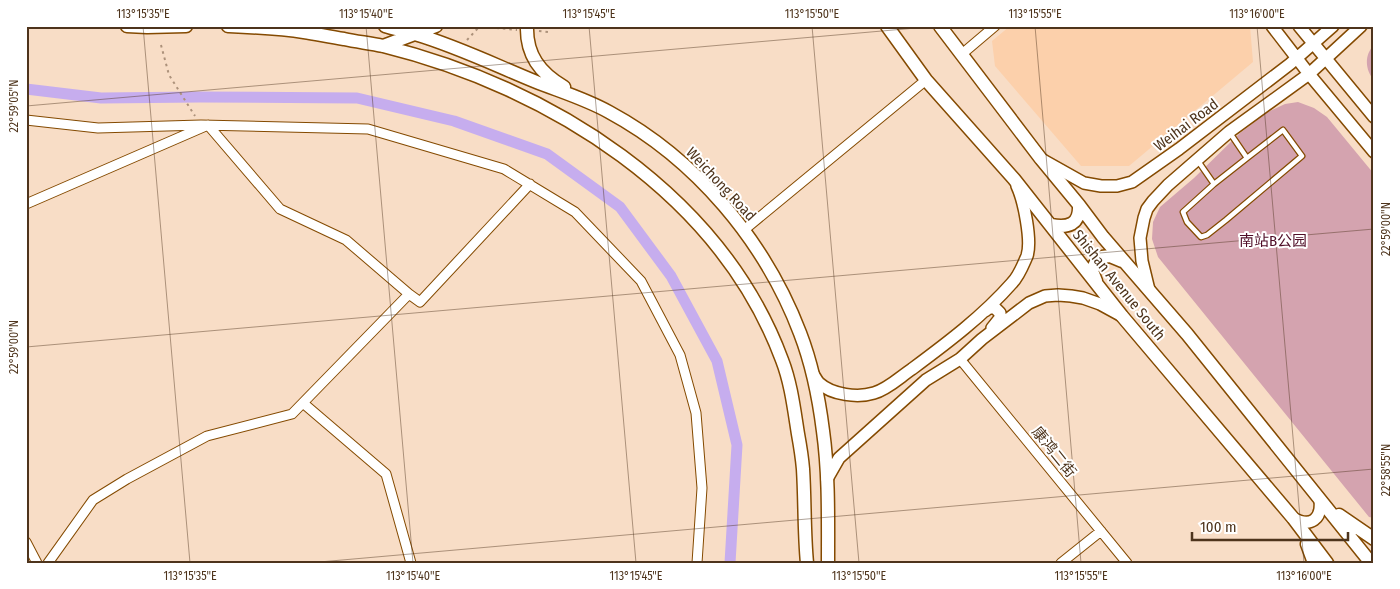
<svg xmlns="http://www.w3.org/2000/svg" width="1400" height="589" font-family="'Fira Sans Condensed','Noto Sans SC',sans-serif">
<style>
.built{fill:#fcd0ab}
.green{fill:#d4a3af}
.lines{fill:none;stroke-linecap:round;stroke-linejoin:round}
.canal{stroke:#c6adee;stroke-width:11}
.service-casing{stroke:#844a01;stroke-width:7}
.minor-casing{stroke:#844a01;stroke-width:11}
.tertiary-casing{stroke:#844a01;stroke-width:14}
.secondary-casing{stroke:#844a01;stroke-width:15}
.path{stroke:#ac917a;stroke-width:2;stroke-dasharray:2.5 4;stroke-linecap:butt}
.service{stroke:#fff;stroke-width:4.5}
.minor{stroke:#fff;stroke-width:9}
.tertiary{stroke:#fff;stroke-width:11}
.secondary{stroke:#fff;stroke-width:12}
.ticks{fill:none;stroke:#4e341c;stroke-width:1;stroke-opacity:0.45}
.labels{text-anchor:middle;stroke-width:4;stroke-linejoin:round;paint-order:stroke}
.street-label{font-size:15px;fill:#4e341c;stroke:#fff}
.park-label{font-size:15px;fill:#4f0d27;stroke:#fff}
.neatline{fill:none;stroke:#4e341c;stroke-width:2}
.ticks-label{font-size:12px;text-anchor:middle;fill:#4e341c}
</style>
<rect width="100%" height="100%" fill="#f8ddc6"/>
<path class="built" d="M1010,26H1250L1253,62L1129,166H1081L995,66L992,41Z"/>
<path class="green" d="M1374,45V80C1365,70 1364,55 1374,45Z
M1298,102L1314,108L1327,117L1374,174V518L1369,517L1158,257L1152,239L1153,222L1160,207L1194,178L1240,133L1268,112L1285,104Z"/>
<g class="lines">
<path class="canal" d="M26,89L101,98L200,97L357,98L454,121L547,154L620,207L671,276L717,361L737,445L730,563"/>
<defs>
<path id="service" d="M1198,161L1214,184L1183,212L1187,222L1201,237L1207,235L1226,220L1302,156L1283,130L1247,158L1230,133
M1214,184L1247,158"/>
<path id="minor" d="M962,54L995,26
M26,120L98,128L201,125L368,129L504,169L575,212L641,281L680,355L696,413L702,488L697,563
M26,204L208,125L280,209L346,240L409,294
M744,230L926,80
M960,359L1127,563
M303,403L386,474L411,563
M26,542L37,563
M48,563L93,500L127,479L207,436L292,414L409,294L420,302L530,184
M1061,563L1101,531"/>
<path id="tertiary" d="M1272,26L1309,74L1374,152
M1299,26L1374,117
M1043,160L1084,183L1101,186H1117L1132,182L1179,149L1290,64L1333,26
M1149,290L1142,261L1140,238L1144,218L1147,209L1153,201L1168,185L1229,132L1309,74L1361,26
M985,311L989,308H995L1000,313V318L992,328
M813,374C815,377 817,381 819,383C832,395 858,398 874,393C888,389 900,377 912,369C947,343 983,316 1012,283C1019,276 1023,265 1027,256C1032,241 1024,201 1017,186
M827,479L839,458L926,380L960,359L982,339L1029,303L1045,296L1058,295L1071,296L1083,298L1100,304L1122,316
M1293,518C1311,528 1322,519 1320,500"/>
<path id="secondary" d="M127,26L147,27L186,26
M228,26C253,27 279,28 304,32C317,34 330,37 344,39C357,42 370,43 383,46C549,87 720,193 782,360C791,383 794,409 798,434C800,445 802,457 803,469C805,500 804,532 807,563
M385,26C395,29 406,31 415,34C456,46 495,65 534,81C559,91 586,99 609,112C696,159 765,241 800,333C812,364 819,399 823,431C829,474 828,519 828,563
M527,26C526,55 540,73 564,87
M887,26L926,80L1014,179L1122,316L1293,518L1327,563
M940,26L1041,159L1079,205L1103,237L1187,334L1371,563
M383,46L436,26
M1051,225C1068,228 1080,225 1079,205
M1096,281L1092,271L1095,264L1102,257L1110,256L1122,261
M1339,515L1374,539
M1307,544L1314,563"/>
</defs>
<use href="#service" class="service-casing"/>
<use href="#minor" class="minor-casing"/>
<use href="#tertiary" class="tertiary-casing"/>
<use href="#secondary" class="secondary-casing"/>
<path class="path" d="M477,26L517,30
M539,31L548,32
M467,40L479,27
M161,45L169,75L195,116"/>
<use href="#service" class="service"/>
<use href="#minor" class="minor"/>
<use href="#tertiary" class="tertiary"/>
<use href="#secondary" class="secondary"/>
</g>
<path class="ticks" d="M143,26L190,563M366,26L413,563M589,26L636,563M812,26L859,563M1035,26L1081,563M1257,26L1304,563M26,106L939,26M26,347L1374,229M308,563L1374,469"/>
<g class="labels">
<g class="street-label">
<text transform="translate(1186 125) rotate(-37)" y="5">Weihai Road</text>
<text transform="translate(721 184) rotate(47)" y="5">Weichong Road</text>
<text transform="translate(1119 285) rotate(51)" y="5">Shishan Avenue South</text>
<text transform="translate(1054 452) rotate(51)" y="5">康鸿二街</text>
</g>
<g class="park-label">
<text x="1273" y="246">南站B公园</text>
</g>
</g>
<rect width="1400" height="589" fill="none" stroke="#ffffff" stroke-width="55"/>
<path d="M1192 532v8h156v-8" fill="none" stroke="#4e341c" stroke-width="2.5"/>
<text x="1200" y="532" font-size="15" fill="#4e341c" stroke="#ffffff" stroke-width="4" paint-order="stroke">100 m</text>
<rect x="28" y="28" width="1344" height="534" class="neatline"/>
<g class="ticks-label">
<text x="143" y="18">113°15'35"E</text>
<text x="366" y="18">113°15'40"E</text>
<text x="589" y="18">113°15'45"E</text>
<text x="812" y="18">113°15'50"E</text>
<text x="1035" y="18">113°15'55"E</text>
<text x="1257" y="18">113°16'00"E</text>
<text transform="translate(14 106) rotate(-90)" y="4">22°59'05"N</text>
<text transform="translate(1386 229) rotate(-90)" y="4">22°59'00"N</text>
<text transform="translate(14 347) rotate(-90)" y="4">22°59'00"N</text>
<text transform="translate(1386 470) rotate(-90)" y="4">22°58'55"N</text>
<text x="190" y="580">113°15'35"E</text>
<text x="413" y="580">113°15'40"E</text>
<text x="636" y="580">113°15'45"E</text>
<text x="859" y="580">113°15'50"E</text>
<text x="1081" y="580">113°15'55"E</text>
<text x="1304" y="580">113°16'00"E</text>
</g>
</svg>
